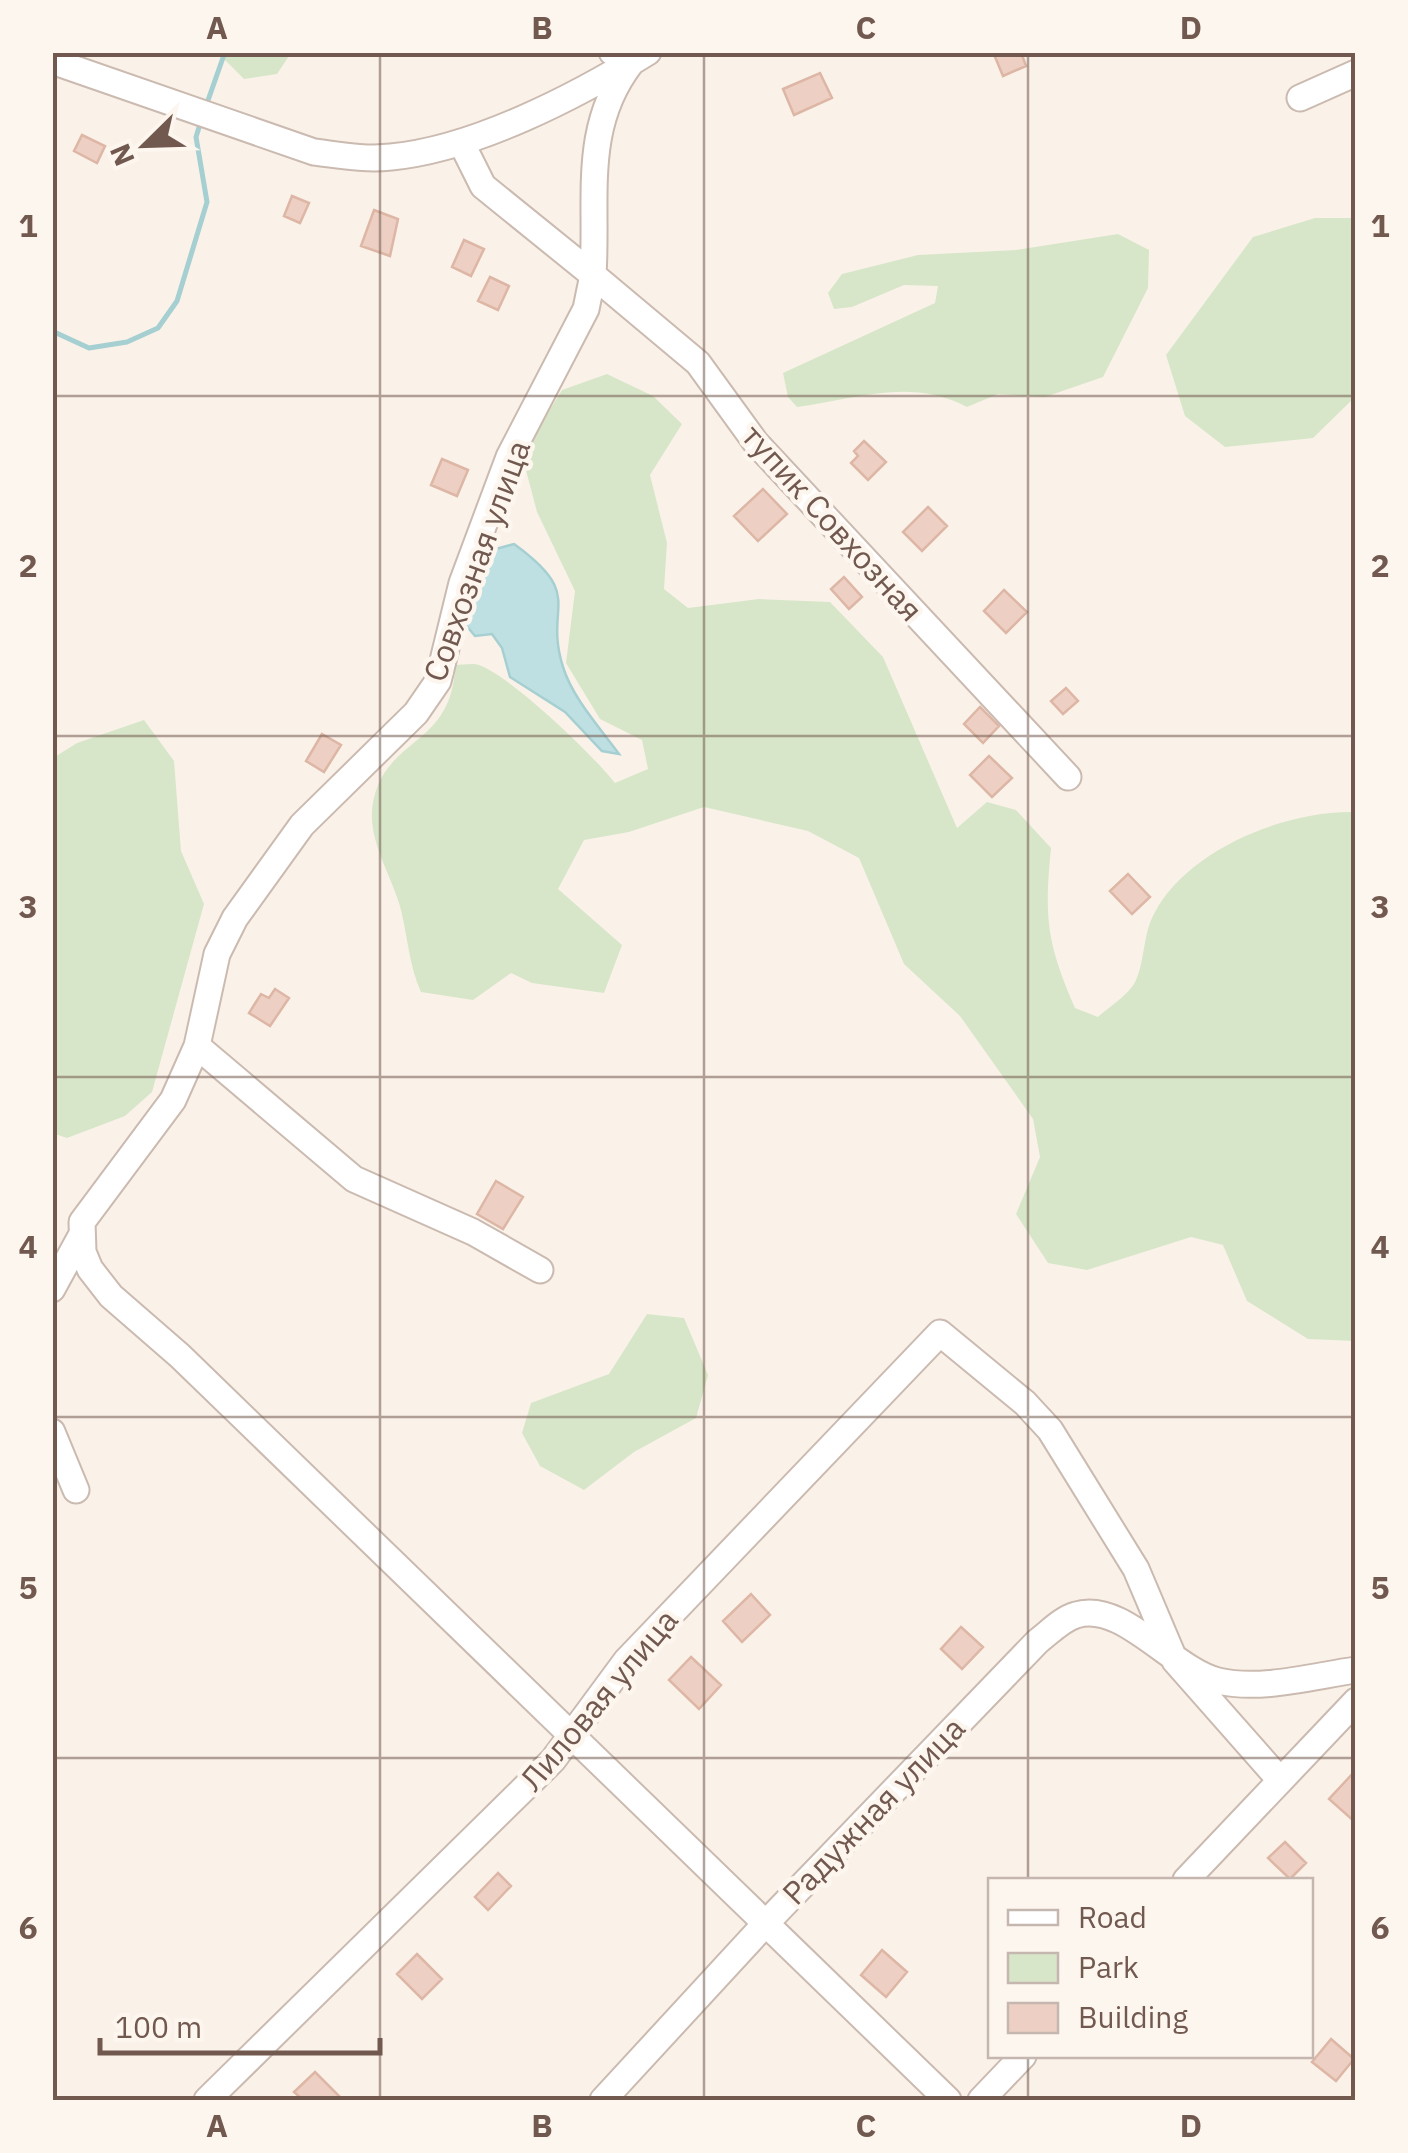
<svg xmlns="http://www.w3.org/2000/svg" width="1408" height="2153" font-family="'IBM Plex Sans',sans-serif">
<style>
.green{fill:#d7e6c8}
.water{fill:#bfe0e2;stroke:#a6cfd2;stroke-width:2.5}
.lines{fill:none;stroke-linecap:round;stroke-linejoin:round}
.stream{stroke:#a6cfd2;stroke-width:5}
.building{fill:#edd0c3;stroke:#ddb6a5;stroke-width:2.5}
.minor-casing{stroke:#cbbab0;stroke-width:29}
.minor{stroke:#fff;stroke-width:25}
.grid{fill:none;stroke:#72594f;stroke-width:2.5;stroke-opacity:0.55}
.labels{text-anchor:middle;stroke-width:9;stroke-linejoin:round;paint-order:stroke}
.street-label{font-size:32px;fill:#72594f;stroke:#fdf6ef}
.neatline{fill:none;stroke:#72594f;stroke-width:4}
.grid-label{font-size:32px;text-anchor:middle;font-weight:bold;fill:#72594f}
</style>
<rect width="100%" height="100%" fill="#faf2e9"/>
<path class="green" d="M218,53H291L277,74L244,79Z
M1315,218H1355V397L1313,438L1225,447L1185,416L1166,355L1253,237Z
M1118,234L1149,250L1148,288L1103,377L1045,397L998,394L967,407C910,377 857,399 797,407L788,397L783,373L935,303L938,286L904,285L852,307L834,309L828,293L842,274L918,255L1016,250Z
M607,374L653,396L682,424L650,475L667,543L664,589L688,608L759,599L830,602L883,657L957,828L987,802L1016,810L1051,848C1044,919 1047,943 1075,1008L1098,1017C1109,1007 1130,994 1136,980C1145,960 1143,934 1154,914C1186,850 1286,810 1355,812V1341L1308,1339L1247,1301L1223,1245L1191,1237L1087,1270L1048,1263L1016,1214L1040,1157L1033,1119L960,1016L904,964L859,858L808,831L704,807L629,832L584,840L558,889L622,945L604,993L532,983L511,973L473,1000L421,992C409,965 408,939 401,910C392,874 364,837 374,798C388,737 453,745 455,665C462,665 473,663 479,665C511,676 593,755 615,783L648,769L642,740L600,719L566,663L575,591L537,512L522,455L562,390Z
M144,720L174,761L181,851L204,904L152,1092L125,1116L67,1138L52,1133L53,758L77,743Z
M647,1314L684,1318L708,1375L696,1418L634,1452L584,1490L540,1466L522,1433L531,1403L609,1374Z"/>
<path class="water" d="M514,544C587,597 543,604 563,667C572,697 600,728 619,754L602,751L565,712L510,677L502,648L492,634L475,636L465,624L492,550Z"/>
<g class="lines">
<path class="stream" d="M206,106L225,52
M52,331L89,348L127,342L158,328L177,301L207,202L196,137L201,121"/>
</g>
<path class="building" d="M993,52H1021L1026,66L1003,76Z
M820,73L832,98L794,115L783,89Z
M82,135L105,146L97,163L74,151Z
M292,196L309,203L300,223L284,216Z
M374,210L398,219L390,256L361,246Z
M464,240L484,249L471,276L452,267Z
M490,277L509,286L498,310L478,301Z
M864,441L886,462L868,480L851,463L858,456L854,451Z
M442,459L468,470L457,496L431,485Z
M763,489L787,514L758,541L734,516Z
M928,507L947,526L922,551L903,532Z
M844,577L862,597L849,609L831,589Z
M1004,590L1027,612L1006,633L984,611Z
M1066,688L1078,701L1063,714L1051,701Z
M980,707L999,726L983,743L964,724Z
M322,734L341,745L324,772L306,761Z
M989,756L1012,778L992,797L970,775Z
M1128,874L1150,897L1132,914L1110,891Z
M275,989L289,998L270,1026L249,1013L261,994L269,998Z
M496,1181L523,1197L503,1229L477,1214Z
M751,1594L770,1615L742,1642L723,1621Z
M961,1627L983,1647L962,1669L941,1649Z
M691,1657L721,1685L699,1709L669,1680Z
M1356,1770V1823L1329,1799Z
M1285,1842L1306,1863L1290,1879L1268,1858Z
M498,1873L511,1886L488,1910L475,1897Z
M882,1950L907,1972L886,1997L861,1975Z
M417,1954L442,1979L422,1999L397,1974Z
M1331,2039L1354,2059L1336,2081L1312,2062Z
M315,2072L343,2100H303L294,2092Z"/>
<g class="lines">
<defs>
<path id="minor" d="M612,52L631,63C581,128 598,199 593,275L698,363L756,443L1068,777
M52,61L314,152C339,155 365,160 391,157C475,149 577,96 648,52
M1300,98L1356,73
M461,142L483,186L593,275L586,309L509,457L462,583L438,681L416,713L302,825L235,918L217,954L197,1046L173,1100L82,1222L83,1252L90,1269L111,1296L180,1356L948,2100
M197,1046L354,1179L473,1232L540,1270
M52,1289L81,1236
M52,1432L76,1490
M1186,1880L1356,1701
M207,2100L553,1760L626,1661L940,1333L1025,1403L1050,1430L1136,1569L1175,1661L1280,1780
M603,2100L767,1922L1038,1641C1050,1632 1062,1619 1076,1615C1122,1600 1173,1670 1218,1681C1261,1691 1313,1676 1356,1670
M981,2100L1023,2056"/>
</defs>
<use href="#minor" class="minor-casing"/>
<use href="#minor" class="minor"/>
</g>
<path class="grid" d="M380,52V2100M704,52V2100M1028,52V1880M52,396H1356M52,736H1356M52,1077H1356M52,1417H1356M52,1758H1356M1028,2056V2100"/>
<g class="labels">
<g class="street-label">
<text transform="translate(832 523) rotate(48)" y="11">тупик Совхозная</text>
<text transform="translate(477 561) rotate(-70)" y="11">Совхозная улица</text>
<text transform="translate(599 1700) rotate(-50)" y="11">Лиловая улица</text>
<text transform="translate(874 1811) rotate(-46)" y="11">Радужная улица</text>
</g>
</g>
<rect width="1408" height="2153" fill="none" stroke="#fdf6ef" stroke-width="110"/>
<rect x="988" y="1878" width="325" height="180" fill="#fdf6ef" stroke="#c5b7af" stroke-width="2.5"/>
<rect x="1008" y="1910" width="50" height="15" fill="#ffffff" stroke="#c5b7af" stroke-width="2.5"/>
<text x="1078" y="1928" font-size="30" fill="#72594f">Road</text>
<rect x="1008" y="1953" width="50" height="30" fill="#d7e6c8" stroke="#c5b7af" stroke-width="2.5"/>
<text x="1078" y="1978" font-size="30" fill="#72594f">Park</text>
<rect x="1008" y="2003" width="50" height="30" fill="#edd0c3" stroke="#c5b7af" stroke-width="2.5"/>
<text x="1078" y="2028" font-size="30" fill="#72594f">Building</text>
<g transform="translate(145 145) rotate(247)" stroke="#fdf6ef" stroke-width="8" paint-order="stroke">
<path d="M0-8L18 38L0 25L-18 38Z" fill="#72594f"/>
<text y="-15" font-size="28" font-weight="bold" text-anchor="middle" fill="#72594f">N</text>
</g>
<path d="M100 2038v15h280v-15" fill="none" stroke="#72594f" stroke-width="5"/>
<text x="115" y="2038" font-size="30" fill="#72594f" stroke="#fdf6ef" stroke-width="8" paint-order="stroke">100 m</text>
<rect x="55" y="55" width="1298" height="2043" class="neatline"/>
<g class="grid-label">
<text x="217" y="39">A</text>
<text x="542" y="39">B</text>
<text x="866" y="39">C</text>
<text x="1191" y="39">D</text>
<text x="28" y="237">1</text>
<text x="1380" y="237">1</text>
<text x="28" y="577">2</text>
<text x="1380" y="577">2</text>
<text x="28" y="918">3</text>
<text x="1380" y="918">3</text>
<text x="28" y="1258">4</text>
<text x="1380" y="1258">4</text>
<text x="28" y="1599">5</text>
<text x="1380" y="1599">5</text>
<text x="28" y="1939">6</text>
<text x="1380" y="1939">6</text>
<text x="217" y="2137">A</text>
<text x="542" y="2137">B</text>
<text x="866" y="2137">C</text>
<text x="1191" y="2137">D</text>
</g>
</svg>
